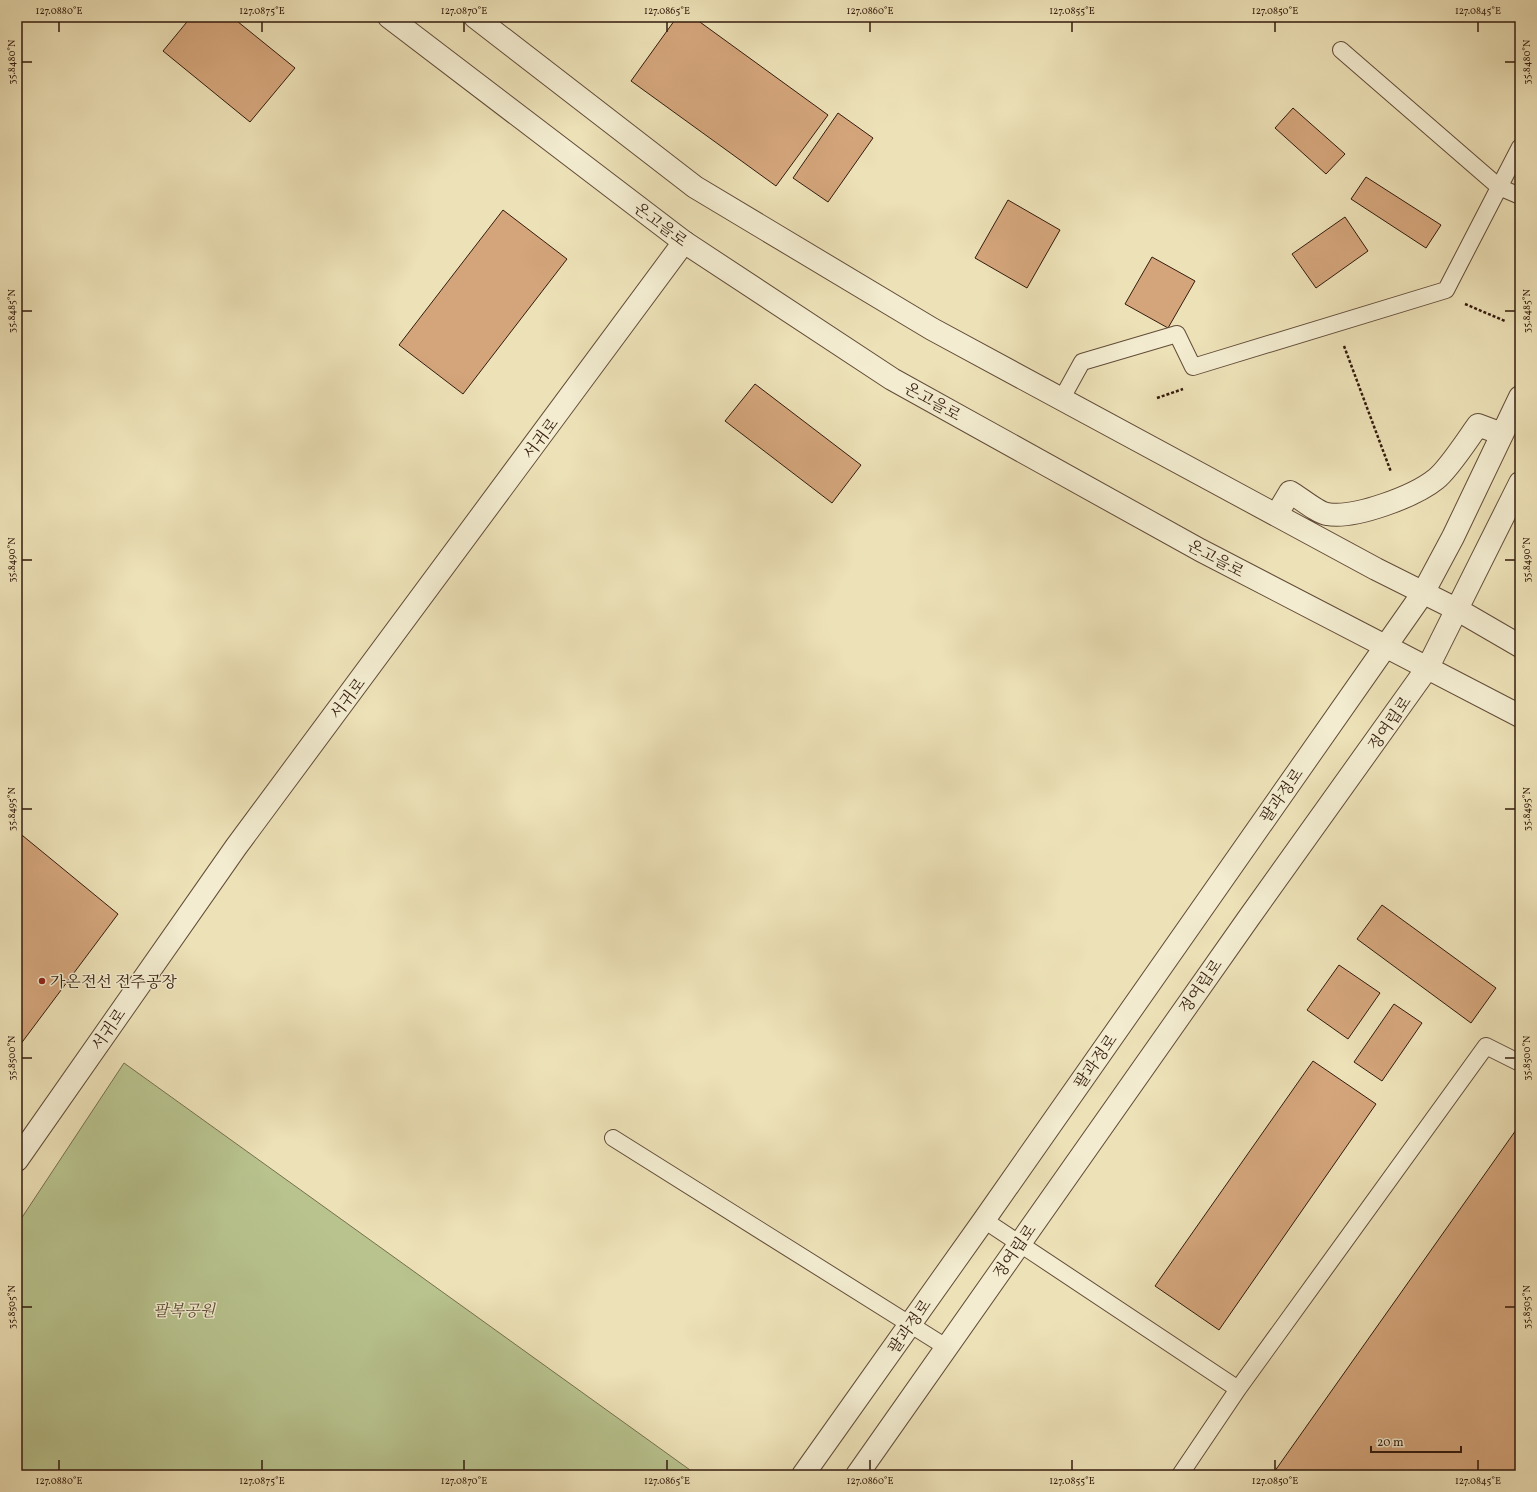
<svg xmlns="http://www.w3.org/2000/svg" width="1537" height="1492" font-family="Vollkorn,'Noto Serif KR',serif">
<style>
.green{fill:#b8c38e;stroke:#766f4e}
.building{fill:#d4a57b;stroke:#331b0d}
.lines{fill:none;stroke-linecap:round;stroke-linejoin:round}
.service-casing{stroke:#624c38;stroke-width:18}
.minor-casing{stroke:#624c38;stroke-width:24}
.tertiary-casing{stroke:#624c38;stroke-width:24}
.path{stroke:#331b0d;stroke-width:2.5;stroke-dasharray:3 2;stroke-linecap:butt}
.service{stroke:#f3ecd0;stroke-width:16}
.minor{stroke:#f3ecd0;stroke-width:22}
.tertiary{stroke:#f3ecd0;stroke-width:22}
.ticks{fill:none;stroke:#331b0d;stroke-width:1.5}
.poi-dot{fill:#8f2418;stroke:#f3ecd0;stroke-width:1.5}
.labels{text-anchor:middle;stroke-width:3;stroke-linejoin:round;paint-order:stroke}
.street-label{font-size:16px;fill:#331b0d;stroke:#f3ecd0}
.poi-label{font-size:16px;fill:#331b0d;stroke:#f3ecd0;text-anchor:start}
.park-label{font-size:16px;font-style:italic;fill:#5b4d34;stroke:#f3ecd0}
.neatline{fill:none;stroke:#331b0d;stroke-width:1.5}
.ticks-label{font-size:10px;text-anchor:middle;fill:#331b0d}
</style>
<rect width="100%" height="100%" fill="#ede1b7"/>
<filter id="stains"><feTurbulence type="fractalNoise" baseFrequency=".005" numOctaves="4"/><feColorMatrix values="0 0 0 0 .2 0 0 0 0 .09 0 0 0 0 .02 0 0 0 .5 -.17"/></filter>
<radialGradient id="worn" r=".72"><stop offset=".6" stop-color="#630" stop-opacity="0"/><stop offset="1" stop-color="#630" stop-opacity=".3"/></radialGradient>
<path class="green" d="M124,1063L697,1475H17V1225Z"/>
<path class="building" d="M191,17H232L295,68L250,122L163,51Z
M677,17H693L828,115L776,186L631,81Z
M1293,108L1345,154L1326,174L1275,128Z
M838,113L873,138L828,202L793,178Z
M1366,177L1441,225L1426,248L1351,199Z
M1008,200L1060,230L1027,288L975,258Z
M503,210L567,259L463,394L399,345Z
M1345,217L1368,251L1316,288L1292,254Z
M1152,257L1195,281L1168,328L1125,304Z
M755,384L861,465L832,503L725,421Z
M17,831L118,914L17,1049Z
M1382,905L1496,988L1471,1023L1357,939Z
M1339,965L1380,993L1348,1039L1307,1010Z
M1394,1004L1422,1023L1382,1081L1354,1062Z
M1313,1061L1376,1104L1219,1330L1155,1286Z
M1520,1124V1475H1272L1516,1130Z"/>
<g class="lines">
<defs>
<path id="service" d="M1341,50L1499,187L1520,196
M1061,400L1082,362L1177,334L1193,367L1446,290L1520,147
M613,1138L946,1347
M984,1220L1238,1389
M1180,1475L1238,1389L1486,1046L1520,1063"/>
<path id="minor" d="M17,1160L236,847L684,242"/>
<path id="tertiary" d="M389,17L684,242L892,379L1200,550L1520,716
M475,17L695,187L932,329L1376,569L1458,610L1520,646
M1277,514L1290,492C1299,497 1318,513 1327,514C1355,519 1415,496 1436,479C1448,470 1468,439 1478,425L1502,434
M803,1475L984,1220L1423,593L1453,537L1520,397
M857,1475L1248,919L1428,667L1520,483"/>
</defs>
<use href="#service" class="service-casing"/>
<use href="#minor" class="minor-casing"/>
<use href="#tertiary" class="tertiary-casing"/>
<path class="path" d="M1465,304L1505,321
M1344,346L1391,472
M1157,398L1183,389"/>
<use href="#service" class="service"/>
<use href="#minor" class="minor"/>
<use href="#tertiary" class="tertiary"/>
</g>
<path class="ticks" d="M59,22V32M262,22V32M464,22V32M667,22V32M870,22V32M1072,22V32M1275,22V32M1478,22V32M22,62H32M1505,62H1515M22,311H32M1505,311H1515M22,560H32M1505,560H1515M22,809H32M1505,809H1515M22,1058H32M1505,1058H1515M22,1307H32M1505,1307H1515M59,1460V1470M262,1460V1470M464,1460V1470M667,1460V1470M870,1460V1470M1072,1460V1470M1275,1460V1470M1478,1460V1470"/>
<circle class="poi-dot" cx="42" cy="981" r="4"/>
<g class="labels">
<g class="street-label">
<text transform="translate(661 224) rotate(37)" y="6">온고을로</text>
<text transform="translate(933 401) rotate(29)" y="6">온고을로</text>
<text transform="translate(540 438) rotate(-53)" y="6">서귀로</text>
<text transform="translate(1216 558) rotate(28)" y="6">온고을로</text>
<text transform="translate(347 698) rotate(-53)" y="6">서귀로</text>
<text transform="translate(1389 723) rotate(-55)" y="6">정여립로</text>
<text transform="translate(1281 795) rotate(-55)" y="6">팔과정로</text>
<text transform="translate(1200 986) rotate(-55)" y="6">정여립로</text>
<text transform="translate(108 1029) rotate(-55)" y="6">서귀로</text>
<text transform="translate(1095 1061) rotate(-55)" y="6">팔과정로</text>
<text transform="translate(1014 1251) rotate(-55)" y="6">정여립로</text>
<text transform="translate(909 1326) rotate(-55)" y="6">팔과정로</text>
</g>
<g class="poi-label">
<text x="50" y="987">가온전선 전주공장</text>
</g>
<g class="park-label">
<text x="184" y="1316">팔복공원</text>
</g>
</g>
<rect width="1537" height="1492" fill="none" stroke="#ede1b7" stroke-width="44"/>
<path d="M1371 1446v6h90v-6" fill="none" stroke="#331b0d" stroke-width="2"/>
<text x="1377" y="1446" font-size="12" fill="#331b0d" stroke="#f3ecd0" stroke-width="3" paint-order="stroke">20 m</text>
<rect x="22" y="22" width="1493" height="1448" class="neatline"/>
<g class="ticks-label">
<text x="59" y="14">127.0880°E</text>
<text x="262" y="14">127.0875°E</text>
<text x="464" y="14">127.0870°E</text>
<text x="667" y="14">127.0865°E</text>
<text x="870" y="14">127.0860°E</text>
<text x="1072" y="14">127.0855°E</text>
<text x="1275" y="14">127.0850°E</text>
<text x="1478" y="14">127.0845°E</text>
<text transform="translate(1526 62) rotate(-90)" y="4">35.8480°N</text>
<text transform="translate(11 62) rotate(-90)" y="4">35.8480°N</text>
<text transform="translate(1526 311) rotate(-90)" y="4">35.8485°N</text>
<text transform="translate(11 311) rotate(-90)" y="4">35.8485°N</text>
<text transform="translate(1526 560) rotate(-90)" y="4">35.8490°N</text>
<text transform="translate(11 560) rotate(-90)" y="4">35.8490°N</text>
<text transform="translate(1526 809) rotate(-90)" y="4">35.8495°N</text>
<text transform="translate(11 809) rotate(-90)" y="4">35.8495°N</text>
<text transform="translate(1526 1058) rotate(-90)" y="4">35.8500°N</text>
<text transform="translate(11 1058) rotate(-90)" y="4">35.8500°N</text>
<text transform="translate(11 1307) rotate(-90)" y="4">35.8505°N</text>
<text transform="translate(1526 1307) rotate(-90)" y="4">35.8505°N</text>
<text x="59" y="1484">127.0880°E</text>
<text x="262" y="1484">127.0875°E</text>
<text x="464" y="1484">127.0870°E</text>
<text x="667" y="1484">127.0865°E</text>
<text x="870" y="1484">127.0860°E</text>
<text x="1072" y="1484">127.0855°E</text>
<text x="1275" y="1484">127.0850°E</text>
<text x="1478" y="1484">127.0845°E</text>
</g>
<rect width="100%" height="100%" filter="url(#stains)"/>
<rect width="100%" height="100%" fill="url(#worn)"/>
</svg>
